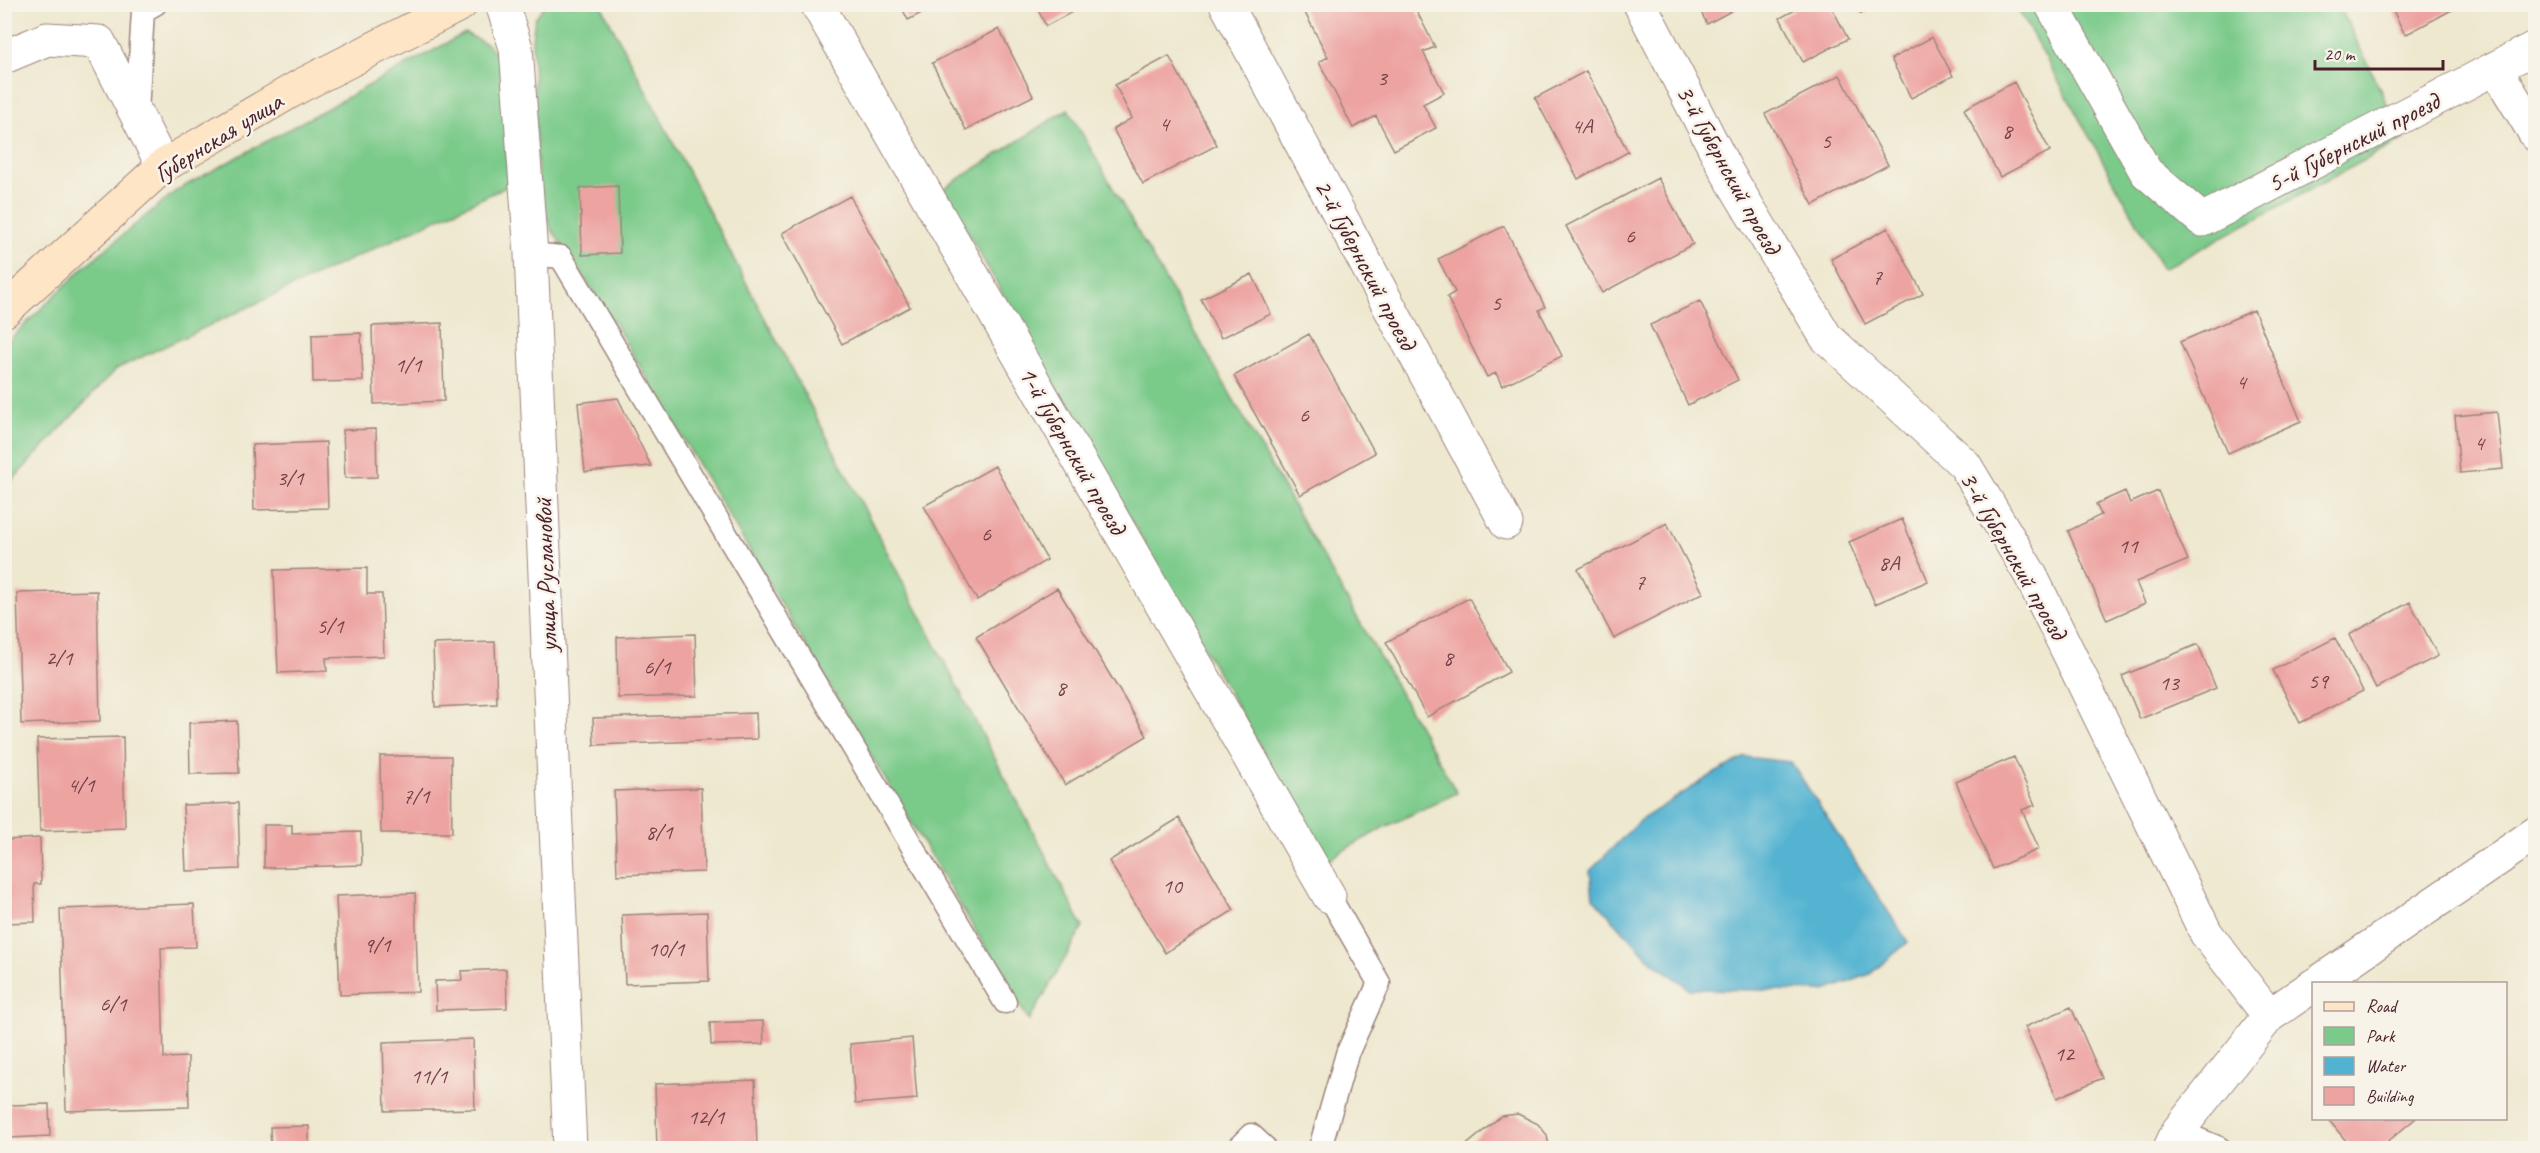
<svg xmlns="http://www.w3.org/2000/svg" width="2540" height="1153" font-family="Caveat,sans-serif">
<style>
.green{fill:#7aca8a;stroke:#62745a;stroke-width:1.5}
.water{fill:#52b3d1;stroke:#4e697e;stroke-width:1.5}
.building{fill:#eda3a0}
.lines{fill:none;stroke-linecap:round;stroke-linejoin:round}
.lane-casing{stroke:#9c847d;stroke-width:25}
.street-casing{stroke:#9c847d;stroke-width:35}
.secondary-casing{stroke:#9c847d;stroke-width:35}
.lane{stroke:#fff;stroke-width:22}
.street{stroke:#fff;stroke-width:33}
.secondary{stroke:#fde5c5;stroke-width:33}
.labels{text-anchor:middle;stroke-width:5;stroke-linejoin:round;paint-order:stroke}
.number-label{font-size:22px;fill:#734048}
.street-label{font-size:26px;fill:#4a1f2b;stroke:#f7f3e8}
</style>
<rect width="100%" height="100%" fill="#f7f3e8"/>
<filter id="ink" filterUnits="userSpaceOnUse"><feTurbulence type="fractalNoise" baseFrequency=".0167" numOctaves="2"/><feDisplacementMap in="SourceGraphic" scale="12" xChannelSelector="R" yChannelSelector="G"/><feConvolveMatrix kernelMatrix="1 2 1 2 8 2 1 2 1" color-interpolation-filters="sRGB"/></filter>
<filter id="wash" filterUnits="userSpaceOnUse"><feTurbulence type="fractalNoise" baseFrequency=".008" numOctaves="4" result="noise"/><feDisplacementMap in="SourceGraphic" scale="24" xChannelSelector="R" yChannelSelector="G"/><feGaussianBlur stdDeviation="1.35" result="paint"/><feColorMatrix in="noise" values="0 0 0 0 0 0 0 0 0 0 0 0 0 0 0 0 0 1.4 0 .05"/><feComposite in="paint" operator="in"/></filter>
<g filter="url(#wash)">
<rect width="100%" height="100%" fill="#eee8cf"/>
<path class="green" d="M545,5H601L1083,927L1029,1021L613,321L550,227L538,183L532,39L535,18Z
M2016,5H2339L2404,139L2163,269Z
M465,33L487,44L504,62L508,186L116,369L5,488V344L84,267L177,190Z
M1068,109L1457,793L1383,828L1325,861L943,189Z"/>
<path class="water" d="M1745,757L1791,762L1908,942L1870,974L1825,991L1690,989L1648,958L1593,898L1590,871L1639,821L1715,773Z"/>
<g id="blocks">
<path class="building" d="M900,4H939L908,20Z
M1035,4H1087L1046,26Z
M1307,4H1413L1435,47L1423,52L1444,93L1423,104L1436,128L1394,150L1376,116L1353,128L1319,62L1328,57L1302,7Z
M1697,4H1744L1707,24Z
M1806,4H1830L1848,39L1803,62L1780,18Z
M1856,4H1877L1861,14Z
M2390,4H2463L2405,35Z
M999,29L1033,96L966,130L932,63Z
M1932,37L1953,76L1911,98L1891,59Z
M1169,56L1217,145L1143,184L1113,129L1132,118L1115,85Z
M1586,71L1628,152L1578,179L1535,98Z
M1840,75L1888,165L1813,205L1765,114Z
M2014,82L2050,151L2000,177L1964,109Z
M1658,178L1693,244L1602,293L1566,226Z
M618,186L620,253L582,255L580,188Z
M850,196L910,307L842,344L782,233Z
M1504,226L1545,307L1539,310L1562,356L1502,386L1496,373L1487,377L1447,297L1455,292L1438,259Z
M1888,228L1923,294L1865,324L1831,259Z
M1252,274L1271,314L1221,338L1201,299Z
M1700,301L1738,380L1688,405L1650,325Z
M2254,310L2301,421L2228,453L2180,342Z
M442,323L444,401L374,404L372,326Z
M361,333L363,381L313,382L312,335Z
M1309,334L1375,453L1300,495L1234,376Z
M618,398L651,466L585,472L578,403Z
M2497,412L2503,469L2460,473L2455,416Z
M376,429L377,477L345,478L343,430Z
M326,442L328,508L254,510L252,445Z
M995,466L1047,560L977,600L924,506Z
M2125,491L2130,503L2158,491L2188,560L2136,582L2145,603L2107,620L2068,531L2101,515L2096,504Z
M1902,519L1928,581L1875,604L1849,542Z
M1667,523L1703,593L1614,639L1578,569Z
M367,568V594H382L384,656L326,658L327,671L278,673L274,570Z
M1057,588L1147,736L1065,785L976,637Z
M97,591L100,721L21,724L17,593Z
M1469,598L1509,672L1427,717L1386,642Z
M2410,602L2438,656L2376,688L2349,635Z
M695,634L697,696L618,698L617,637Z
M2335,638L2363,691L2300,723L2273,670Z
M495,642L497,704L435,707L433,644Z
M2198,644L2216,688L2140,719L2122,676Z
M756,713L757,739L594,745L593,718Z
M237,721L239,773L190,774L189,723Z
M123,737L125,828L40,831L37,739Z
M380,756H451L452,833H381Z
M2014,757L2035,805L2022,810L2039,849L1993,869L1956,782Z
M701,788L704,872L617,875L614,791Z
M238,803L240,869L186,871L183,805Z
M1179,818L1234,910L1165,953L1109,861Z
M264,825H292V834L361,832L362,865L264,868Z
M40,838L41,884H34L35,922L4,923V840Z
M415,893L418,992L340,995L336,896Z
M194,904L196,947L161,948L164,1058L188,1057L189,1107L66,1111L60,909Z
M707,912L709,981L625,984L622,915Z
M506,969L507,1008L436,1010L435,981L462,980L461,971Z
M2071,1007L2102,1078L2057,1098L2025,1027Z
M763,1021L764,1044L711,1045L710,1023Z
M912,1038L917,1099L855,1104L850,1044Z
M473,1039L475,1109L385,1111L383,1042Z
M755,1080L757,1148H657L655,1084Z
M49,1104L50,1136L10,1138L9,1105Z
M1518,1114L1538,1124L1547,1135L1549,1148H1463L1501,1116Z
M2327,1118H2416L2380,1148H2352Z
M309,1126V1148H271L270,1127Z"/>
</g>
</g>
<g filter="url(#ink)">
<use href="#blocks" fill-opacity="0" stroke="#9c847d" stroke-width="1.5"/>
<g class="lines">
<defs>
<path id="lane" d="M137,112L143,11L155,4
M531,254L561,257L1005,1002
M2178,1131L2219,1148
M1238,1148L1251,1135L1265,1148
M1320,1148L1347,1054L1379,983L1329,896"/>
<path id="street" d="M502,4L516,48L531,254L570,1148
M817,4L1329,896
M1226,4L1506,523
M1640,4L1728,174L1826,337L1965,465L2030,574L2206,933L2269,1016
M2051,4L2146,172L2202,220L2536,47
M4,57L47,39L99,42L163,166
M2495,68L2536,135
M2316,984L2536,833
M2170,1148L2178,1131L2269,1016L2314,985"/>
<path id="secondary" d="M4,311L163,166L300,86L461,4"/>
</defs>
<use href="#lane" class="lane-casing"/>
<use href="#street" class="street-casing"/>
<use href="#secondary" class="secondary-casing"/>
<use href="#lane" class="lane"/>
<use href="#street" class="street"/>
<use href="#secondary" class="secondary"/>
</g>
</g>
<g class="labels">
<g class="number-label">
<text x="1382" y="85">3</text>
<text x="1164" y="131">4</text>
<text x="1582" y="133">4А</text>
<text x="2007" y="138">8</text>
<text x="1826" y="148">5</text>
<text x="1630" y="243">6</text>
<text x="1877" y="284">7</text>
<text x="1496" y="310">5</text>
<text x="408" y="372">1/1</text>
<text x="2241" y="389">4</text>
<text x="1304" y="422">6</text>
<text x="2479" y="450">4</text>
<text x="290" y="485">3/1</text>
<text x="986" y="541">6</text>
<text x="2128" y="553">11</text>
<text x="1889" y="570">8А</text>
<text x="1640" y="589">7</text>
<text x="330" y="633">5/1</text>
<text x="59" y="665">2/1</text>
<text x="1448" y="665">8</text>
<text x="657" y="674">6/1</text>
<text x="2318" y="688">59</text>
<text x="2169" y="690">13</text>
<text x="1061" y="695">8</text>
<text x="81" y="792">4/1</text>
<text x="416" y="803">7/1</text>
<text x="659" y="839">8/1</text>
<text x="1172" y="893">10</text>
<text x="377" y="952">9/1</text>
<text x="666" y="956">10/1</text>
<text x="113" y="1011">6/1</text>
<text x="2064" y="1061">12</text>
<text x="429" y="1083">11/1</text>
<text x="706" y="1124">12/1</text>
</g>
<g class="street-label">
<text transform="translate(218 137) rotate(-32)" y="9">Губернская улица</text>
<text transform="translate(2353 142) rotate(-27)" y="9">5-й Губернский проезд</text>
<text transform="translate(1729 169) rotate(61)" y="9">3-й Губернский проезд</text>
<text transform="translate(1366 264) rotate(62)" y="9">2-й Губернский проезд</text>
<text transform="translate(1073 450) rotate(60)" y="9">1-й Губернский проезд</text>
<text transform="translate(2014 555) rotate(60)" y="9">3-й Губернский проезд</text>
<text transform="translate(545 575) rotate(-92)" y="9">улица Руслановой</text>
</g>
</g>
<rect width="2540" height="1153" fill="none" stroke="#f7f3e8" stroke-width="24"/>
<rect x="2312" y="982" width="195" height="138" fill="#f7f3e8" stroke="#b29e9c" stroke-width="1.5"/>
<rect x="2324" y="1002" width="30" height="9" fill="#fde5c5" stroke="#b29e9c" stroke-width="1.5"/>
<text x="2366" y="1012" font-size="18" fill="#4a1f2b">Road</text>
<rect x="2324" y="1027" width="30" height="18" fill="#7aca8a" stroke="#b29e9c" stroke-width="1.5"/>
<text x="2366" y="1042" font-size="18" fill="#4a1f2b">Park</text>
<rect x="2324" y="1057" width="30" height="18" fill="#52b3d1" stroke="#b29e9c" stroke-width="1.5"/>
<text x="2366" y="1072" font-size="18" fill="#4a1f2b">Water</text>
<rect x="2324" y="1087" width="30" height="18" fill="#eda3a0" stroke="#b29e9c" stroke-width="1.5"/>
<text x="2366" y="1102" font-size="18" fill="#4a1f2b">Building</text>
<path d="M2315 60v9h128v-9" fill="none" stroke="#4a1f2b" stroke-width="3"/>
<text x="2324" y="60" font-size="18" fill="#4a1f2b" stroke="#f7f3e8" stroke-width="4.5" paint-order="stroke">20 m</text>
</svg>
